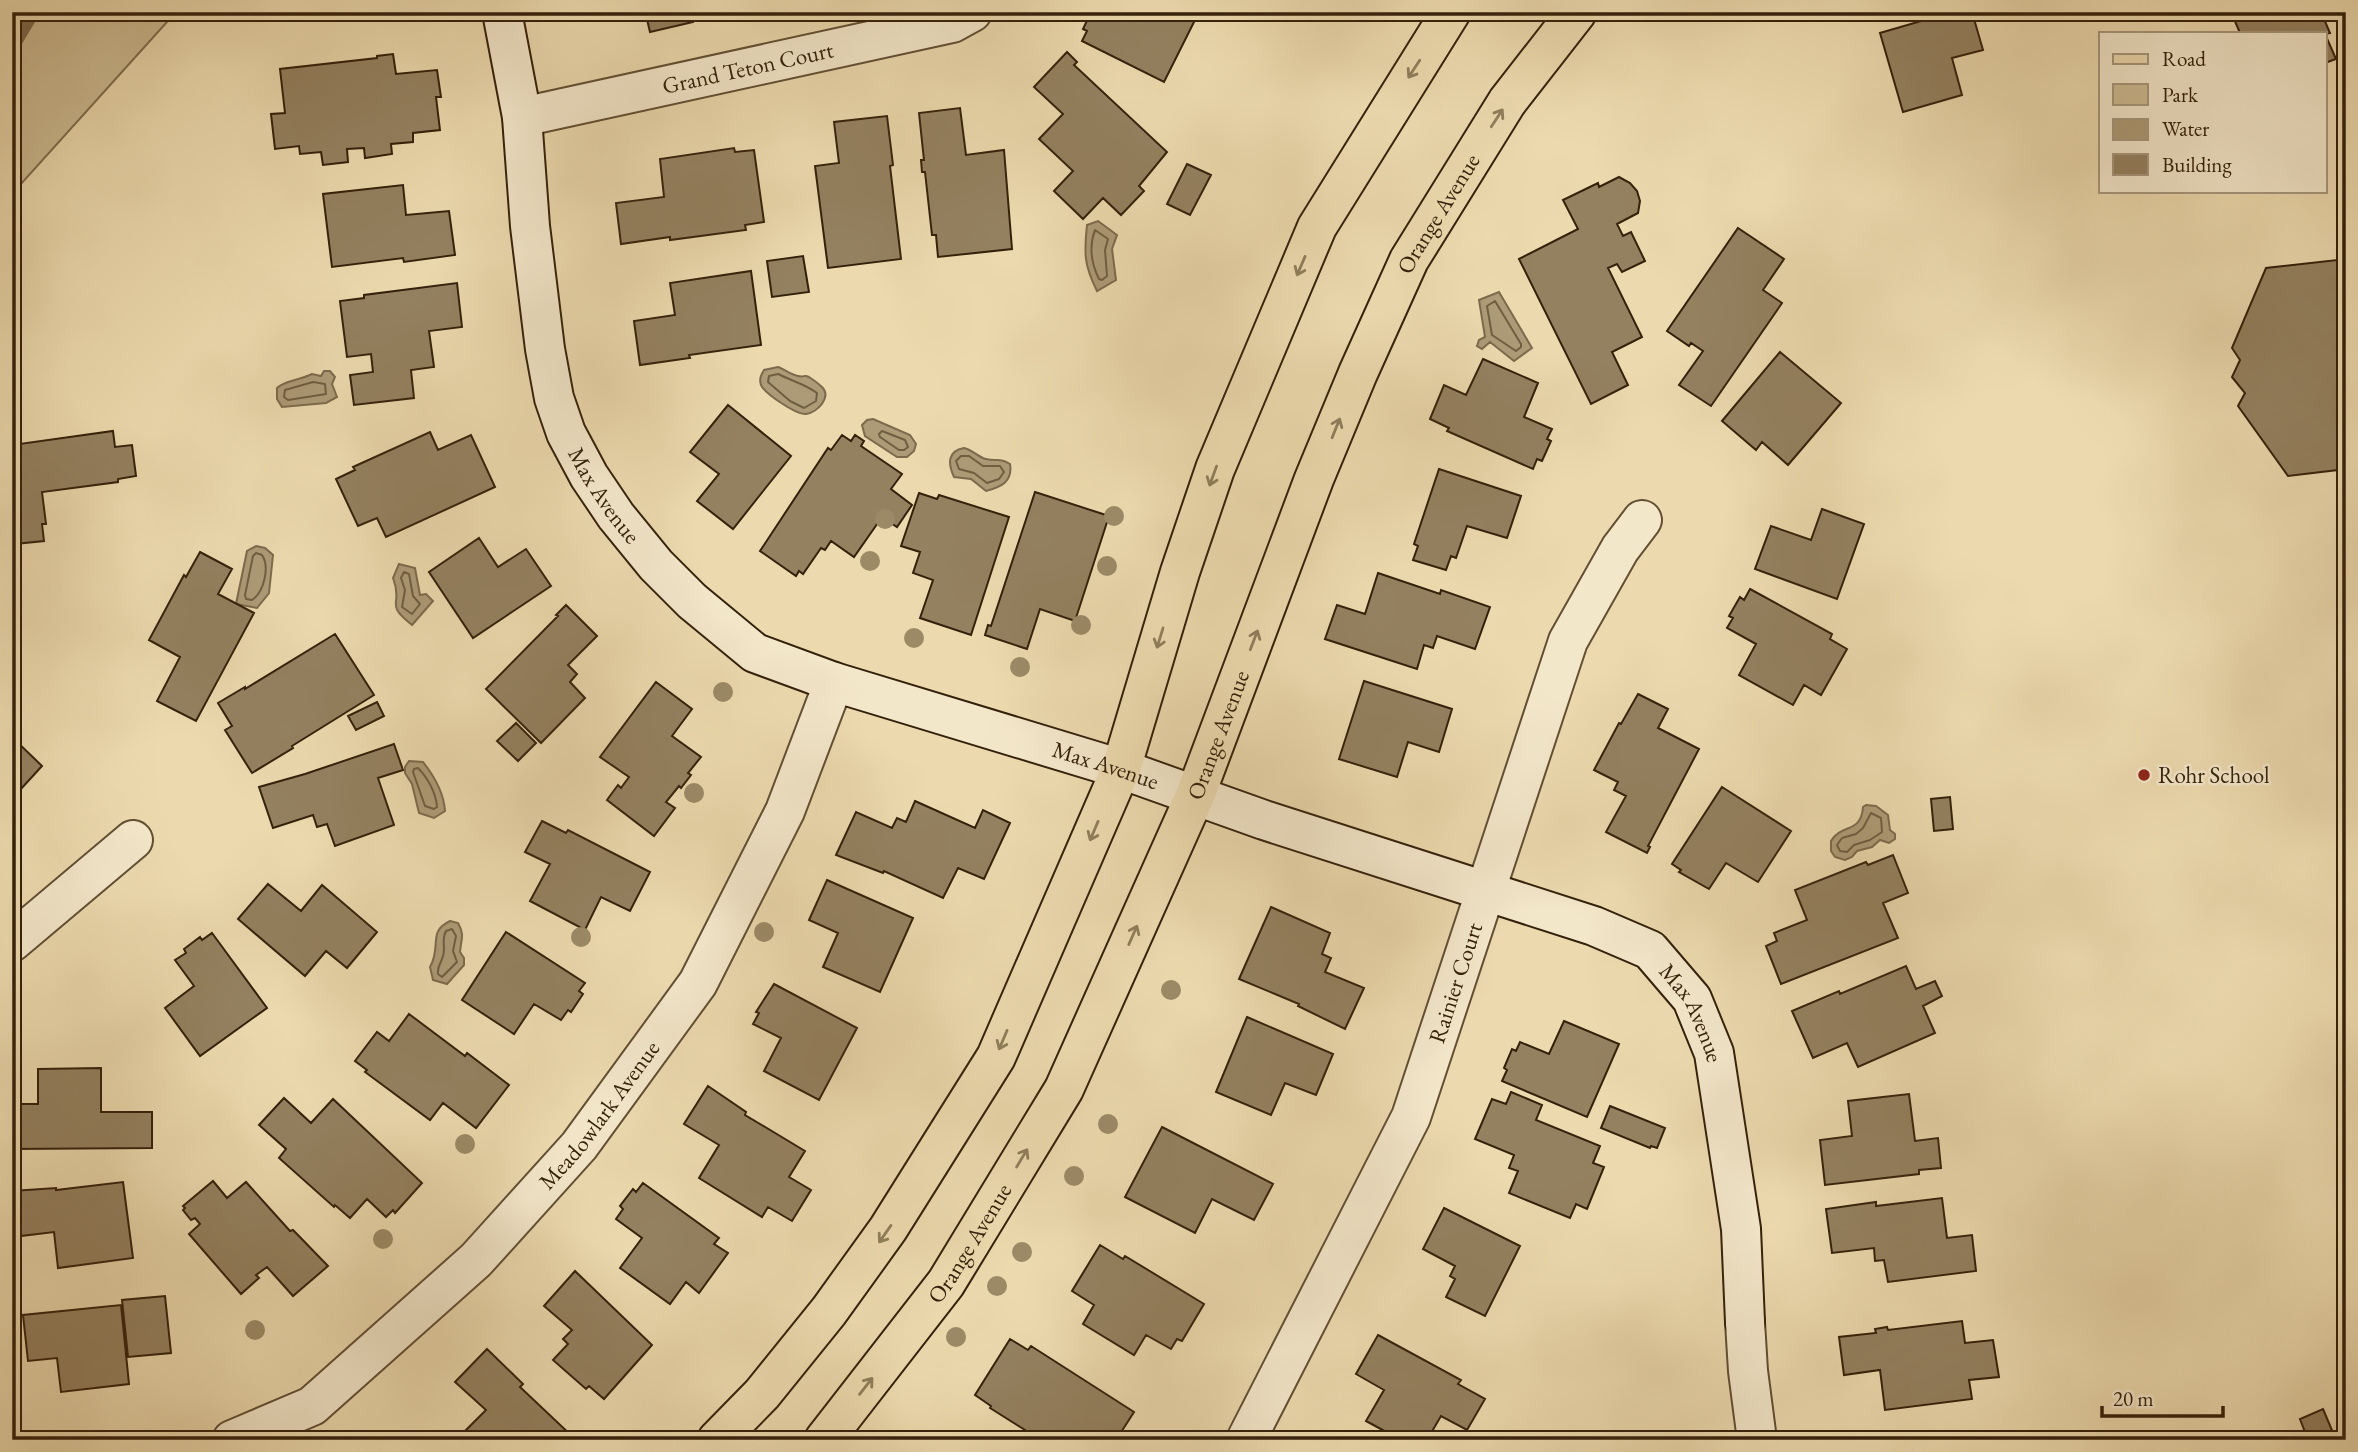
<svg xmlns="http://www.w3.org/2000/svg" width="2358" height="1452" font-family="'EB Garamond',serif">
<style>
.green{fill:#cdbb92;stroke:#806e4e;stroke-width:2}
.water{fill:#ad9b77;stroke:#7d6a4c;stroke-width:2}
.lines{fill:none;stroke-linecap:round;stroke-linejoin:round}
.shore{stroke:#705e41;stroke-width:2}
.stream{stroke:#7d6a4c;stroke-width:12}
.building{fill:#948160;stroke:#34210b;stroke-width:2}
.street-casing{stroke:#624f34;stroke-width:42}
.secondary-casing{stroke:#34210b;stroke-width:42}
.primary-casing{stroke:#34210b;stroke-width:42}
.street{stroke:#f3e7ca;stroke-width:38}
.secondary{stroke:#f3e7ca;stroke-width:38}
.primary{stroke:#ecdaae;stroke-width:38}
.tree{fill:#9c8a67}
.oneway{stroke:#907e5c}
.poi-dot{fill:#8f2418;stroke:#f3e7ca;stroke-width:2.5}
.labels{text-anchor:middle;stroke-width:5;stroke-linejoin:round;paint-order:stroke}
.street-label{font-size:23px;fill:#34210b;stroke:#f3e7ca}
.poi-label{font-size:23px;fill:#34210b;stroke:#f3e7ca;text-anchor:start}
</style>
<rect width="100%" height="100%" fill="#ecdaae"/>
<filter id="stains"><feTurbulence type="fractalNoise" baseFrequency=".00286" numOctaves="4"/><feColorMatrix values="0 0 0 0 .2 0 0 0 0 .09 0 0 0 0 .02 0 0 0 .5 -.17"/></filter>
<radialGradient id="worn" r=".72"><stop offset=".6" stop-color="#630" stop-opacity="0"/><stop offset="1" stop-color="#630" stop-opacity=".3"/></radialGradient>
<path class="green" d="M12,12H176L12,194Z"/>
<path class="water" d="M1098,221L1117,235L1112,249L1116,280L1097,291C1084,265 1084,254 1087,225Z
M1499,292L1532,348L1514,361L1490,342L1482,349L1477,346L1479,340L1485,337L1479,300Z
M778,367C784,369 792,375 798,376C805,378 803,374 809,377C812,379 819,384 822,387C832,397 817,413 806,414C797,415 765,394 761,385C759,379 761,375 764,370Z
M324,371H330L335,377L332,384L337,397L326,403L282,407L277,399V388C285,380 301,380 312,374L321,376Z
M873,419L910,435L916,444L914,451L907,457H897L865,436L862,425L867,420Z
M964,448C973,450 978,457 986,459C997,462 999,457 1010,464C1013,482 1001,487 986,491L971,479L954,477C948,464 947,451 964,448Z
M256,546L265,548L273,555L269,593L257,608L236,604L247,551Z
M399,564L415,568L420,595L426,594L433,601L412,625C383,602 404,606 393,578Z
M409,761L423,762C434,776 444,793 445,811L434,818L419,813L412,784L405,773V767Z
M1866,805L1876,806L1888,815L1890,830L1895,834V839L1889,843L1880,840L1872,847L1857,851L1852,857L1845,860L1835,857L1831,851V841C1842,823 1861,834 1863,807Z
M450,921L458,923C465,935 461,939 460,952L464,958V965L447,984L433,980L430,967C442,946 427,932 450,921Z"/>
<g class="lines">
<path class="shore" d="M1095,230L1108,239L1105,250L1107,276L1102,280L1099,279C1091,263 1089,246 1095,230Z
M1495,301L1521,344V347L1516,351L1492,335L1487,306Z
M778,374C792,381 805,384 817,393L816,401L804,408L790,401L768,382L769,376Z
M313,382L325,384L326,394L288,400L284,397L285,390Z
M882,431L905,440L908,447L904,450H899L880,437L879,434Z
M961,456H969L983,466H1000L1004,472L999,479L987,483L974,473L959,469L956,461Z
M256,553L262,555C270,567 264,592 252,600L246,599L245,595L253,556Z
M404,572L409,574L413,596L420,604L412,614L402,607L405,590L401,578Z
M418,768C428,778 436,793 437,807L434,809L425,806L413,772L414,769Z
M1871,813L1881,818L1882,832L1870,840L1854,845L1847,852L1840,851L1837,845L1842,838L1856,834L1863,828Z
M452,929L456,936L453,951L457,962L442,977L438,974C437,966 441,964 443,956C446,947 441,940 446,931Z"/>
<path class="stream" d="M12,49L34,12"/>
</g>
<path class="building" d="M629,12H691L693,22L650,32L646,15L630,19Z
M1091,12H1124L1130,15L1131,12H1199L1164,82L1082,41L1087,31L1083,29Z
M1746,12H1783V19L1752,20Z
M1799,12H1825L1799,16Z
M1952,12H1972L1983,50L1952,58L1962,95L1903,112L1880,33Z
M2231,12H2321L2330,33L2325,34L2336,59L2325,63V33H2240Z
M1067,52L1077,62L1074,65L1167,152L1139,186L1144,191L1121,215L1103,198L1083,219L1054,191L1073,171L1039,139L1063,114L1034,87Z
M393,54L396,74L437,70L441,97H436L440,130L413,133V142L391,144L392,154L365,158L364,148L347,149L348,162L323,165L321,152L300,154L299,146L275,149L271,114L285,113L280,69L377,58V56Z
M960,108L966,155L1004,150L1012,249L938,257L936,235H932L925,172H922L921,160H924L919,113Z
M887,116L893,165L890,166L901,259L828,268L815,166L839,163L834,122Z
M734,148L735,152L754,150L764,222L745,225L746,230L670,240V237L621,244L616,203L664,197L660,159Z
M1187,164L1211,175L1190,215L1167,204Z
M1619,177L1630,183L1637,191L1640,201L1638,213L1617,224L1623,236L1631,232L1645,261L1622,272L1617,264L1608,268L1642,337L1612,352L1628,385L1591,404L1519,259L1578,229L1563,200L1598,183L1599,187Z
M403,185L406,215L449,211L455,255L404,262L403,258L332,267L323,194Z
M1738,228L1784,259L1763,290L1782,303L1711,406L1679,385L1703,351L1691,343L1689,346L1667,331Z
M803,256L809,292L772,297L767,261Z
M2346,259V469L2288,476L2238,406L2245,393L2232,377L2240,360L2232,348L2266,268Z
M751,271L761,345L689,355L690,358L640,365L634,321L675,315L670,283Z
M457,283L462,327L429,331L434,367L411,370L414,398L354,405L350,375L373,372L371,354L347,357L340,301L364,298V295Z
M1780,352L1841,403L1788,465L1762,442L1756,450L1722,421Z
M1483,359L1538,383L1524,417L1552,429L1547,439L1551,441L1542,461L1537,459L1533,469L1447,431L1449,428L1430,419L1444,385L1466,395Z
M728,405L791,456L733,529L697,501L719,474L690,452Z
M113,431L115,447L132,445L136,476L118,479V482L42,492L46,524H42L44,541L15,544L17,559L12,560V445Z
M430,432L438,450L471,435L495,487L386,537L377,518L358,526L336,479L355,470L353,467Z
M842,435L851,441L855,435L864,441L861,446L902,474L891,489L912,505L897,527L882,517L854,557L831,541L825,550L821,548L803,574L799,571L796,576L760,551L828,448L831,450Z
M1439,469L1521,496L1507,538L1467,526L1456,558L1451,556L1446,570L1413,560L1418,546L1414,544Z
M1035,492L1109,516L1075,621L1040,609L1027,649L985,635L988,625L991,626Z
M919,493L937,499L939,495L1009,517L971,635L920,618L933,580L913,573L920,552L901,546Z
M1822,509L1864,524L1837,599L1755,569L1771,526L1811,540Z
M479,538L498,567L526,549L551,586L473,638L429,572Z
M200,552L232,569L218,594L254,613L196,721L157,701L180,657L149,640L184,575L186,577Z
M1378,573L1440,594L1441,590L1490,607L1475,649L1437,636L1433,648L1424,645L1417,669L1325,639L1337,605L1365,614Z
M1750,589L1832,634L1830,639L1847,649L1821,695L1804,685L1793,705L1739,675L1756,644L1727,628L1733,618L1729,616L1740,597L1744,600Z
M566,605L597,636L568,665L577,674L570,682L585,698L541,743L486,689L558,616L556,615Z
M335,634L374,695L292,746L293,748L252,773L225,730L232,726L218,703L245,687V689Z
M1364,681L1452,709L1439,752L1408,742L1397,777L1339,759Z
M656,682L692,709L672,736L701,757L688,773L691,775L681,788L679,786L666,802L675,808L654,836L607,800L618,785L621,788L629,777L600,757Z
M1638,694L1668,709L1658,728L1699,749L1648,846L1650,847L1647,853L1606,832L1626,796L1614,790L1618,782L1594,770L1619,723L1621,724Z
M377,702L384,716L356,730L348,716Z
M516,723L536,743L518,761L497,741Z
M12,737L42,766L20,790L19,789L12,795Z
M394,744L403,770L378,778L394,825L335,846L327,824L317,827L313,815L273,828L259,787L305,774Z
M1722,787L1791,831L1758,882L1726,863L1709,889L1679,872L1681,870L1672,864Z
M1950,797L1953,829L1934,831L1931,799Z
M915,801L975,828L983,810L1010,823L984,879L958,868L943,898L884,871L883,873L836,855L856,812L892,828L897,818L906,822Z
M542,821L566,833L568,830L650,872L630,911L601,897L585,930L530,901L550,864L525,852Z
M1893,855L1908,893L1883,903L1898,938L1781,984L1766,946L1777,941L1774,933L1807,920L1795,890L1866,862L1868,865Z
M827,880L913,918L880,992L823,967L838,933L809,920Z
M268,884L301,911L322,885L377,932L347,968L326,951L305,976L238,919Z
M1271,907L1330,933L1322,954L1331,958L1325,972L1364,988L1345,1029L1298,1006L1299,1004L1239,979Z
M506,932L585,983L579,991L583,994L571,1012L568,1010L561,1020L534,1004L514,1034L462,1000Z
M212,933L267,1008L200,1056L165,1008L194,986L175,960L186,953L184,949L200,937L202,940Z
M1906,966L1916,989L1935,981L1942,996L1923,1006L1935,1033L1858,1067L1847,1043L1813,1058L1792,1011L1839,991L1840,994Z
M774,984L857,1028L819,1100L764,1071L781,1038L753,1024L759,1013L756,1012Z
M409,1014L465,1056L467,1053L509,1085L476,1128L443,1103L430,1120L365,1072L367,1070L355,1061L377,1032L389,1041Z
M1247,1017L1333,1054L1316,1095L1285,1083L1271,1115L1216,1092Z
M1564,1021L1619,1044L1587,1117L1502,1081L1507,1070L1504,1068L1512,1049L1516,1051L1520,1042L1549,1054Z
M101,1068V1112H152V1148L12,1149V1104H38V1069Z
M708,1086L746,1112L745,1115L805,1151L789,1177L811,1190L792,1221L768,1207L762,1217L699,1178L719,1145L684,1124Z
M1511,1092L1542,1105L1536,1120L1600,1146L1593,1163L1604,1167L1587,1209L1576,1204L1570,1218L1509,1193L1518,1171L1509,1168L1514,1155L1475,1139L1492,1099L1506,1104Z
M1909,1094L1915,1141L1938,1138L1941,1168L1919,1170V1174L1825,1185L1820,1140L1852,1136L1848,1101Z
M284,1098L311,1123L333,1099L422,1183L395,1213L393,1210L386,1217L367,1199L350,1218L335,1205L334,1207L279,1158L286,1149L259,1125Z
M1610,1106L1665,1128L1657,1148L1651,1146L1650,1148L1601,1128Z
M1162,1127L1273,1184L1254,1220L1212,1199L1195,1233L1125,1197Z
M213,1181L227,1198L246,1182L290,1231L293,1230L328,1266L293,1296L267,1267L256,1275L259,1278L241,1294L189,1234L200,1224L195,1218L191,1220L183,1210L185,1208L183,1206Z
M123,1182L133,1258L58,1268L54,1232L12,1237V1191L56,1188V1190Z
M643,1183L719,1238L714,1244L728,1253L699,1293L686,1282L670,1304L620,1268L642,1238L616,1219L623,1209L620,1206L633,1189L636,1192Z
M1942,1198L1947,1238L1972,1235L1976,1271L1888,1282L1884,1260L1875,1261L1874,1248L1832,1253L1826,1209L1876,1202V1206Z
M1444,1208L1520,1246L1485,1316L1446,1297L1455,1279L1450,1276L1455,1266L1423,1249Z
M1100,1245L1123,1259L1125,1256L1204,1304L1182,1341L1177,1339L1171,1349L1146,1335L1134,1355L1083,1324L1094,1305L1072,1291Z
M575,1271L652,1345L604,1399L589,1386L586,1389L553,1360L568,1344L563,1339L572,1330L544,1306Z
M165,1296L171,1353L128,1357L122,1300Z
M121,1305L129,1384L61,1392L57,1358L28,1361L23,1315Z
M1962,1321L1965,1343L1993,1340L1999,1377L1969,1380L1972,1399L1885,1410L1880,1370L1844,1375L1839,1337L1876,1333L1875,1329L1887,1327L1888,1330Z
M1378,1335L1461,1380L1458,1384L1485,1399L1467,1430L1441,1416L1427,1440H1401L1366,1421L1384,1390L1356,1374Z
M1010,1339L1028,1350L1031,1346L1134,1412L1116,1440H1078L1071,1435L1067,1440H1041L990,1408L991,1406L975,1395Z
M487,1349L523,1384L520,1387L574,1438L572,1440H469L462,1434L486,1410L455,1382Z
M2323,1409L2334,1435L2323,1440H2308L2300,1419Z
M1951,1435L1952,1440H1915Z"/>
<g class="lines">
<defs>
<g id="street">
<path id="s1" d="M522,117L952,23L972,12"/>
<path d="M12,942L133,840"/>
<path d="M1745,1322L1748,1371L1757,1440"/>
<path id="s2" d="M232,1440L312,1406L476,1260L579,1146L698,983L785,811L834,682"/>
<path id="s3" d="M1246,1440L1411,1117L1568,641L1620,549L1642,520"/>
</g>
<g id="secondary">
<path id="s4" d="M502,12L522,117L530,226L545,349L554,398L566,433L589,476L616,516L656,565L692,601L755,653L834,682L1121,769L1264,820L1594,926L1650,950L1692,999L1714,1053L1741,1229L1745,1322"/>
</g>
<g id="primary">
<path d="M717,1440L762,1394L829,1311L888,1229L996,1057L1121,769L1180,572L1215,469L1317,227L1451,12"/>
<path id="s5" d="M824,1440L946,1283L1064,1089L1195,796L1314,479L1358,373L1409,260L1507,102L1577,12"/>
</g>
</defs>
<use href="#street" class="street-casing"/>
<use href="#secondary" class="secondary-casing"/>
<use href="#primary" class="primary-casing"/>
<use href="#street" class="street"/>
<use href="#secondary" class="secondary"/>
<use href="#primary" class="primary"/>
</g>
<g class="tree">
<circle cx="1114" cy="516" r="10"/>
<circle cx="885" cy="519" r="10"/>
<circle cx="870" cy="561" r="10"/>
<circle cx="1107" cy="566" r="10"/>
<circle cx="1081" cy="625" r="10"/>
<circle cx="914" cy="638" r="10"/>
<circle cx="1020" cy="667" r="10"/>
<circle cx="723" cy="692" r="10"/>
<circle cx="694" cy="793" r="10"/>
<circle cx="764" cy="932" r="10"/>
<circle cx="581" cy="937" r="10"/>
<circle cx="1171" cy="990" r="10"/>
<circle cx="1108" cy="1124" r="10"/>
<circle cx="465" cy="1144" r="10"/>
<circle cx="1074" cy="1176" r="10"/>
<circle cx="383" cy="1239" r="10"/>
<circle cx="1022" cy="1252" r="10"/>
<circle cx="997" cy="1286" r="10"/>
<circle cx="255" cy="1330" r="10"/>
<circle cx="956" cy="1337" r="10"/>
</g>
<defs><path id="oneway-shaft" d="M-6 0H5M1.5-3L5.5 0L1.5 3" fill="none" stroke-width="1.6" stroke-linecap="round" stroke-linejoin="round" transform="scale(1.75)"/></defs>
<g class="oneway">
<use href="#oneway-shaft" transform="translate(1414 69) rotate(123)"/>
<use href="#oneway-shaft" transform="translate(1497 118) rotate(-57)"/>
<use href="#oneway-shaft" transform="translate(1301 266) rotate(113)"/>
<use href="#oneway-shaft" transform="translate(1336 428) rotate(-68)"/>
<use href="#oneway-shaft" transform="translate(1213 476) rotate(110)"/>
<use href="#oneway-shaft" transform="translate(1160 638) rotate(107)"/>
<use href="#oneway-shaft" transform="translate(1254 640) rotate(-69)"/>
<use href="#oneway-shaft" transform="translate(1094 831) rotate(113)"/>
<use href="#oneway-shaft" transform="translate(1133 935) rotate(-66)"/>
<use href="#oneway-shaft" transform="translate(1003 1040) rotate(113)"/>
<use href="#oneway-shaft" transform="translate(1022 1158) rotate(-59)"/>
<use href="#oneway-shaft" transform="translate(885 1234) rotate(125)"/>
<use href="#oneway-shaft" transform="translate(866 1386) rotate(-52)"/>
</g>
<circle class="poi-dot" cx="2144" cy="775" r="7"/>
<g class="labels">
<g class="street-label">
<text dy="8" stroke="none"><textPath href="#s1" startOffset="231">Grand Teton Court</textPath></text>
<text dy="8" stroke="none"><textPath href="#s5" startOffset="1379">Orange Avenue</textPath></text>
<text dy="8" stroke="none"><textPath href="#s4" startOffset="500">Max Avenue</textPath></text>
<text dy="8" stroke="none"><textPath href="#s5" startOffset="812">Orange Avenue</textPath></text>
<text dy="8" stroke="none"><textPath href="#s4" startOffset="1088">Max Avenue</textPath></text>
<text dy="8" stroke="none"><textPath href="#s3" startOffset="504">Rainier Court</textPath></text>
<text dy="8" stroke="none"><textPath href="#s4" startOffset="1740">Max Avenue</textPath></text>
<text dy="8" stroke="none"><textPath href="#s2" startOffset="497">Meadowlark Avenue</textPath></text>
<text dy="8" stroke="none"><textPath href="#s5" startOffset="245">Orange Avenue</textPath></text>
</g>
<g class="poi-label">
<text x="2158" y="783">Rohr School</text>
</g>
</g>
<rect width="2358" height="1452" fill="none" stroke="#ecdaae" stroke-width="42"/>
<rect x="14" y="14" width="2330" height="1424" fill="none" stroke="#34210b" stroke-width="3.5"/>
<rect x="21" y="21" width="2316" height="1410" fill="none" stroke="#34210b" stroke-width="2"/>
<rect x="2099" y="32" width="228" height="161" fill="#f3e7ca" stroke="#a7987e" stroke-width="2"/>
<rect x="2113" y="54" width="35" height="10" fill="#ecdaae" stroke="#a7987e" stroke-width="2"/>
<text x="2162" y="66" font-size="21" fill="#34210b">Road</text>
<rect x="2113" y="84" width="35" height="21" fill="#cdbb92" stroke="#a7987e" stroke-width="2"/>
<text x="2162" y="102" font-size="21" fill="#34210b">Park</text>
<rect x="2113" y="119" width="35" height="21" fill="#ad9b77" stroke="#a7987e" stroke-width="2"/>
<text x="2162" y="136" font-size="21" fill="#34210b">Water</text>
<rect x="2113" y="154" width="35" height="21" fill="#948160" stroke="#a7987e" stroke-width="2"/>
<text x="2162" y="172" font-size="21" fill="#34210b">Building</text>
<path d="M2102 1406v10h121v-10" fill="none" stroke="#34210b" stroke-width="3.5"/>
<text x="2113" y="1406" font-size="21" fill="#34210b" stroke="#f3e7ca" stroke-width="5" paint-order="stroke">20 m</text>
<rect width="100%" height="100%" filter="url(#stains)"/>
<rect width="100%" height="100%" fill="url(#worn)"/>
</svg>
